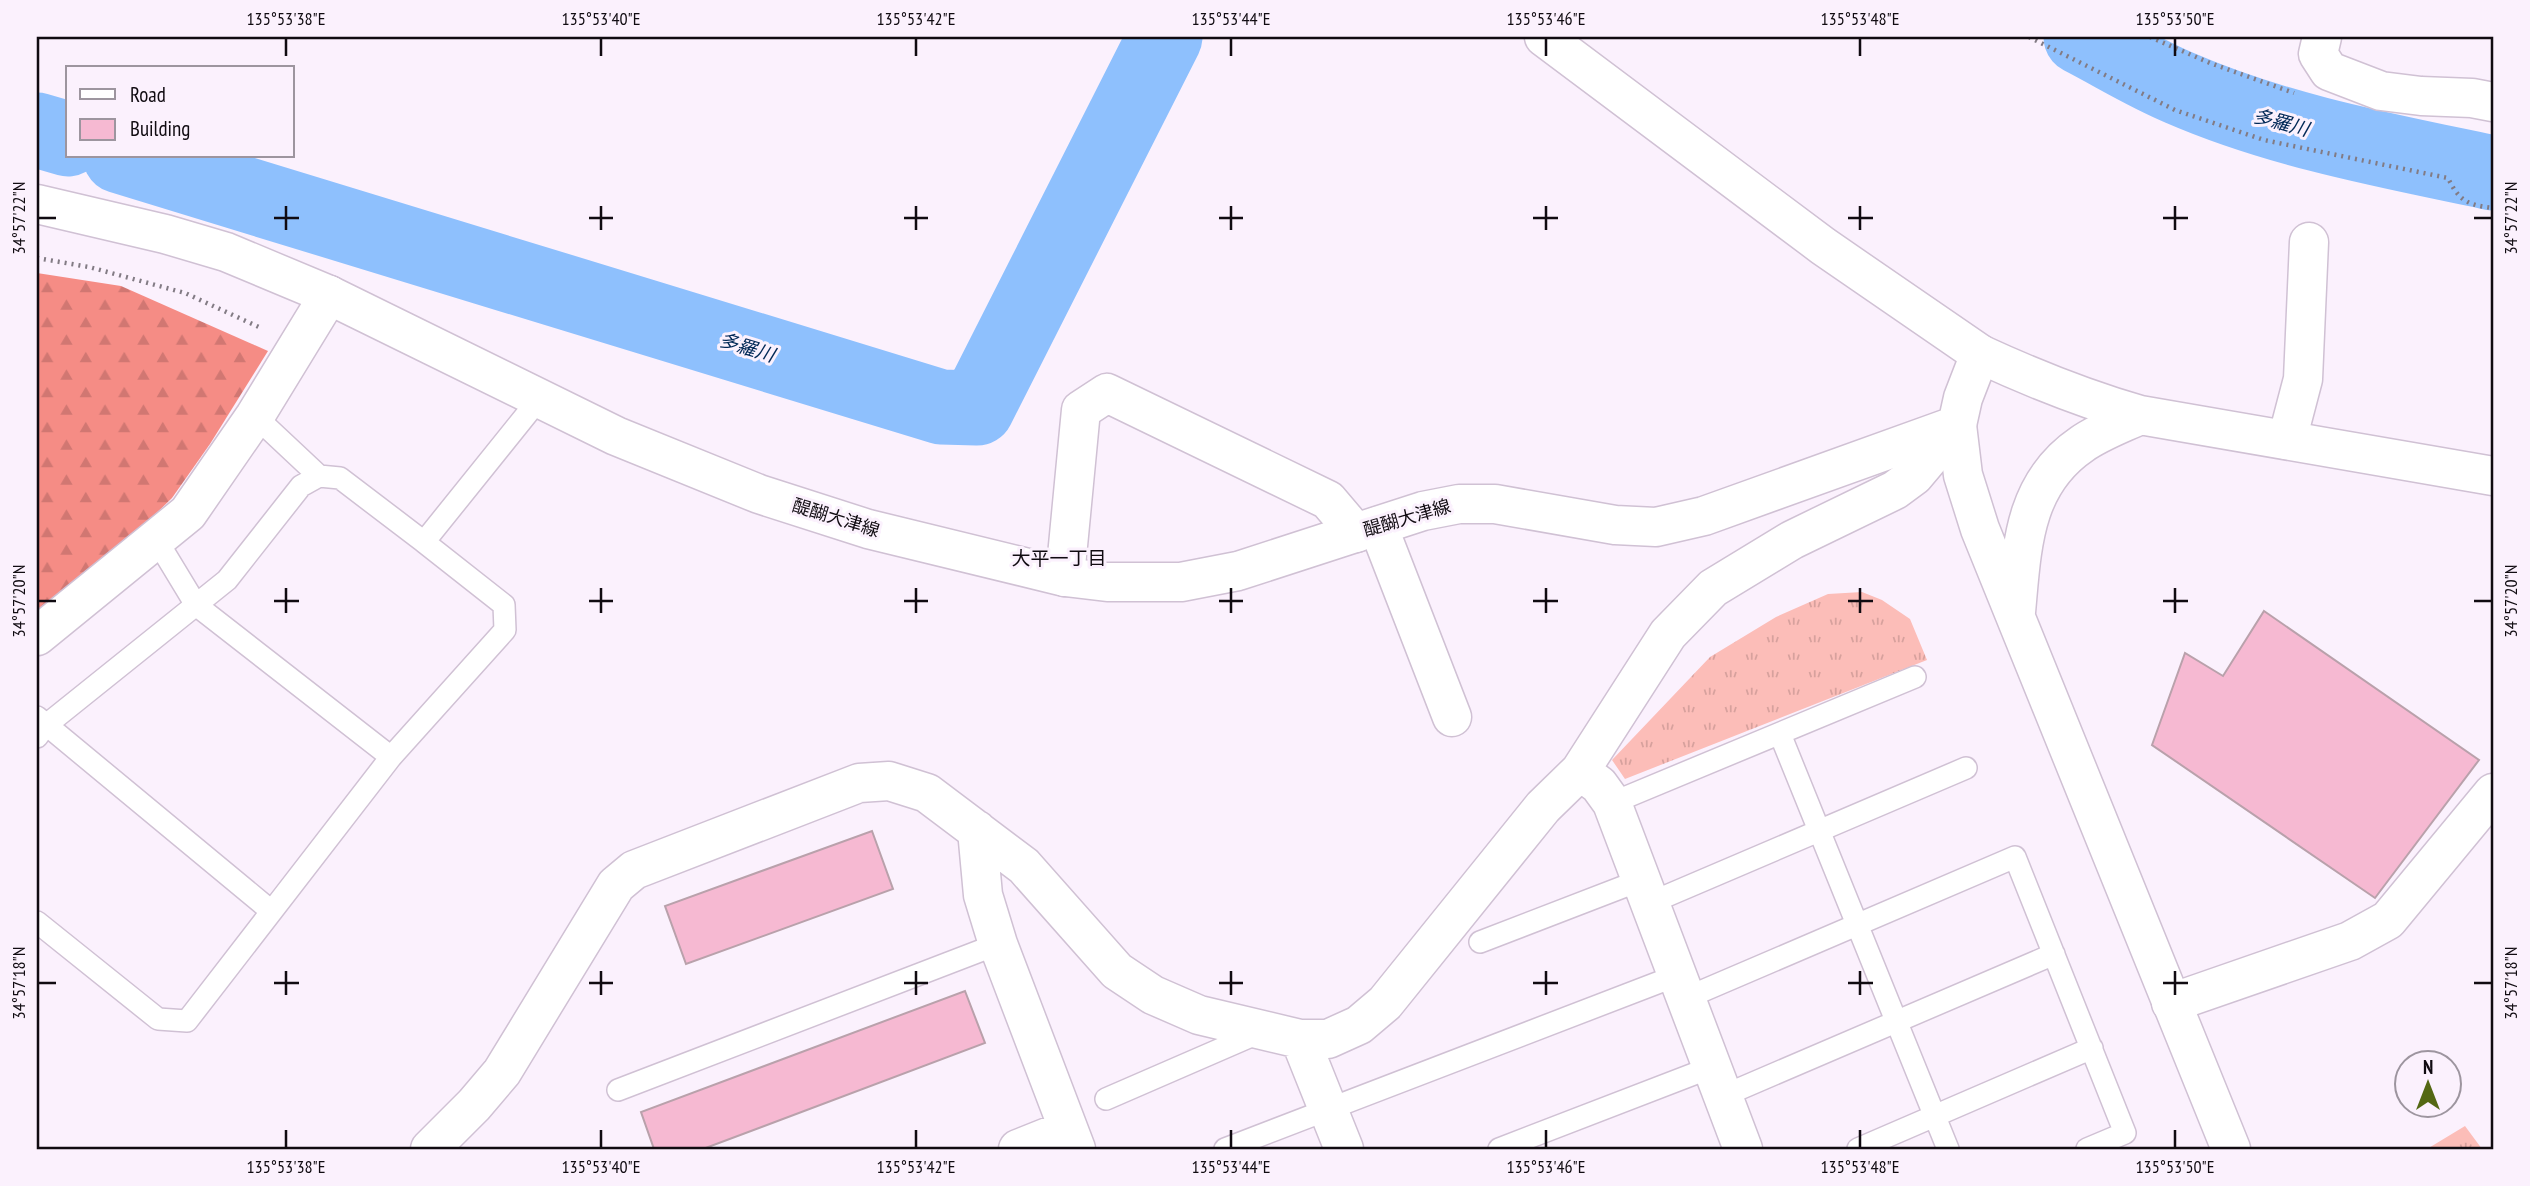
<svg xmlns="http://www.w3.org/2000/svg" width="2530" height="1186" font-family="'PT Sans Narrow','Noto Sans JP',sans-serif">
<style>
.grass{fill:url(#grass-tufts)}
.forest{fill:url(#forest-firs)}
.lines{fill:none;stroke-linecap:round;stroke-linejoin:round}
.river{stroke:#8ec0fd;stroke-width:75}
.building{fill:#f6b9d2;stroke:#b9a1ab;stroke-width:2}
.service-casing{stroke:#d0c1d4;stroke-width:24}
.minor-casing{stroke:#d0c1d4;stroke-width:41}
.tertiary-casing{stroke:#d0c1d4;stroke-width:41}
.secondary-casing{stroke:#d0c1d4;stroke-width:41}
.path{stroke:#827b84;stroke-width:4.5;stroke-dasharray:2 5;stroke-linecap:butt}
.service{stroke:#fff;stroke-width:21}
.minor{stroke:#fff;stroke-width:38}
.tertiary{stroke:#fff;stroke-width:38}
.secondary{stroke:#fff;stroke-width:38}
.ticks{fill:none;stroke:#100b11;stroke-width:2.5}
.labels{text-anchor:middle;stroke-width:6;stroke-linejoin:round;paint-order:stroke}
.street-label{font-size:18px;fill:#100b11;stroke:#fbf1fd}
.water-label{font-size:19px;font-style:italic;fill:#002856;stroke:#fbf1fd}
.neighbourhood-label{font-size:19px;fill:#100b11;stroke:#fbf1fd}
.neatline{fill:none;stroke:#100b11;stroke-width:2.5}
.ticks-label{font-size:18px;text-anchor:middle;fill:#100b11}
</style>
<defs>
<pattern id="grass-tufts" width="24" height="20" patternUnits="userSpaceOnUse" patternTransform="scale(1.75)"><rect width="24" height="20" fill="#fcbdb8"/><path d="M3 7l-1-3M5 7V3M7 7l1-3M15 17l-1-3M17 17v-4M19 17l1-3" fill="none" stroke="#d7a19d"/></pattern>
<pattern id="forest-firs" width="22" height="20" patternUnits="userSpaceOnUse" patternTransform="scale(1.75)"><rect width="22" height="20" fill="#f58c85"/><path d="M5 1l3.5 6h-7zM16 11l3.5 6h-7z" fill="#d17772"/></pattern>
</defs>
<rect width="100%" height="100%" fill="#fbf1fd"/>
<path class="grass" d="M1862,592L1882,600L1910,619L1927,660L1625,779L1612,760L1710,657L1776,617L1828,594Z
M2465,1126L2482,1149H2427Z"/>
<path class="forest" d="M37,273L121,286L268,351L210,444L172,498L126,543L37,610Z"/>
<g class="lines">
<path class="river" d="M2081,37C2114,54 2146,74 2180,88C2279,131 2388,151 2493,173
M37,130L68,139
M120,156L941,407L977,408L1165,37"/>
</g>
<path class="building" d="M2264,611L2479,760L2375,898L2152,745L2185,653L2223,676Z
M872,831L893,889L686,964L665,906Z
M965,991L985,1043L703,1149H654L641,1112Z"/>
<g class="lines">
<defs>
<path id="service" d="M255,416L319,476
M156,539L196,605L391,757
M37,717L270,910
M1780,734L1948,1149
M37,737L45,726L227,580L301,486L319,476L340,478L424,542L539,399
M1612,803L1915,677
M1650,903L1966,768
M37,922L158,1019L187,1021L391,757L505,630L504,605L424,542
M1480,942L1641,880
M1686,998L2015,857L2125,1133L2087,1149
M618,1090L998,944
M1723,1096L2054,954
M1106,1099L1258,1033
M1225,1149L1678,975
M1499,1149L1712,1067
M1858,1149L2092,1048"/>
<path id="minor" d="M2322,37L2318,54L2329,71L2381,91L2421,96L2472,98L2493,102
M2287,440L2303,379L2309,242
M1378,526L1452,717
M1065,577L1081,410L1107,393L1328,500L1356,533
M37,636L188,513L255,416L329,295
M1580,771L1599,785L1612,803L1743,1149
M977,830L983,895L998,944L1076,1149
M2171,1003L2350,941L2388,920L2493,793
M1300,1039L1344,1149
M430,1149L474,1105L502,1072L616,885L634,870L859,783L889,781L927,793L1024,866L1117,971L1153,995L1199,1015L1300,1039H1328L1359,1025L1385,1003L1543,807L1580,771L1668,634L1713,588L1792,540L1895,490L1914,476L1957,425
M1018,1149L1068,1129"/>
<path id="tertiary" d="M37,204L165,234L226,252L329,295
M1980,354C2032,378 2084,399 2140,415L2493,476
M1957,425L1963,475L1980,529L2231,1149
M2016,612C2022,547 2023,484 2082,444C2099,432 2121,424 2140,415"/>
<path id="secondary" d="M329,295L616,436L759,494L868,529L1065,577L1107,582H1181L1238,571L1423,511L1459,504H1495L1615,525L1656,527L1704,516L1957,425L1963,398L1980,354L1823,246L1544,37"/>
</defs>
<use href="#service" class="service-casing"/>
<use href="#minor" class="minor-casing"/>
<use href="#tertiary" class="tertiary-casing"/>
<use href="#secondary" class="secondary-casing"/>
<path class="path" d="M2029,37L2175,110L2264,140L2448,178C2459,201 2468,205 2493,208
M2150,37L2210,63L2294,93
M37,258L89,267L185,293L261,328"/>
<use href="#service" class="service"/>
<use href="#minor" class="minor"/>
<use href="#tertiary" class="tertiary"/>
<use href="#secondary" class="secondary"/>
</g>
<path class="ticks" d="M286,38V56M601,38V56M916,38V56M1231,38V56M1546,38V56M1860,38V56M2175,38V56M286,206V230M601,206V230M916,206V230M1231,206V230M1546,206V230M1860,206V230M2175,206V230M38,218H56M274,218H299M589,218H613M904,218H928M1219,218H1243M1533,218H1558M1848,218H1873M2163,218H2188M2474,218H2492M286,588V613M601,588V613M916,588V613M1231,588V613M1546,588V613M1860,588V613M2175,588V613M38,601H56M274,601H299M589,601H613M904,601H928M1219,601H1243M1533,601H1558M1848,601H1873M2163,601H2188M2474,601H2492M286,971V995M601,971V995M916,971V995M1231,971V995M1546,971V995M1860,971V995M2175,971V995M38,983H56M274,983H299M589,983H613M904,983H928M1219,983H1243M1533,983H1558M1848,983H1873M2163,983H2188M2474,983H2492M286,1130V1148M601,1130V1148M916,1130V1148M1231,1130V1148M1546,1130V1148M1860,1130V1148M2175,1130V1148"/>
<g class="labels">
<g class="street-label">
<text transform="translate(836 518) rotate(17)" y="6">醍醐大津線</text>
<text transform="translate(1407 518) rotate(-16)" y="6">醍醐大津線</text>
</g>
<g class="water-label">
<text transform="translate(2281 122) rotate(15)" y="7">多羅川</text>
<text transform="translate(747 347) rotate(17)" y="7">多羅川</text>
</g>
<g class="neighbourhood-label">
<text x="1059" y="565">大平一丁目</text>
</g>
</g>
<rect width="2530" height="1186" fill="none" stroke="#fbf1fd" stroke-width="77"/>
<rect x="66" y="66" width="228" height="91" fill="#fbf1fd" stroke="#9d959f" stroke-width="2"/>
<rect x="80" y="89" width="35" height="10" fill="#ffffff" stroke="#9d959f" stroke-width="2"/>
<text x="130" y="102" font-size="21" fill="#100b11">Road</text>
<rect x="80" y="119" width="35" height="21" fill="#f6b9d2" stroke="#9d959f" stroke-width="2"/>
<text x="130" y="136" font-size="21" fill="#100b11">Building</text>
<g transform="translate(2428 1084)"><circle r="33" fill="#fbf1fd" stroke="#9d959f" stroke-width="2"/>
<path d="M0-5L12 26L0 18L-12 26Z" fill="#546813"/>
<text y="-10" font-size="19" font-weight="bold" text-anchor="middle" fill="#100b11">N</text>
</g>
<rect x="38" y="38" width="2454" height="1110" class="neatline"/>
<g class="ticks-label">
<text x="286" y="25">135°53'38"E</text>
<text x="601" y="25">135°53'40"E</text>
<text x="916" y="25">135°53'42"E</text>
<text x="1231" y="25">135°53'44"E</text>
<text x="1546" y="25">135°53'46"E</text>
<text x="1860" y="25">135°53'48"E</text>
<text x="2175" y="25">135°53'50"E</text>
<text transform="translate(19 218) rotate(-90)" y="6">34°57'22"N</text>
<text transform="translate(2511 218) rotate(-90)" y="6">34°57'22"N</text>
<text transform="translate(19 601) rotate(-90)" y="6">34°57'20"N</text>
<text transform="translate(2511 601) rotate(-90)" y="6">34°57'20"N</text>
<text transform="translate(19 983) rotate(-90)" y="6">34°57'18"N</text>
<text transform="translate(2511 983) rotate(-90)" y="6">34°57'18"N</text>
<text x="286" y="1173">135°53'38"E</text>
<text x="601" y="1173">135°53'40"E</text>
<text x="916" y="1173">135°53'42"E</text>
<text x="1231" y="1173">135°53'44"E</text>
<text x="1546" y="1173">135°53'46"E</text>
<text x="1860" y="1173">135°53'48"E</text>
<text x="2175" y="1173">135°53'50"E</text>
</g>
</svg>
